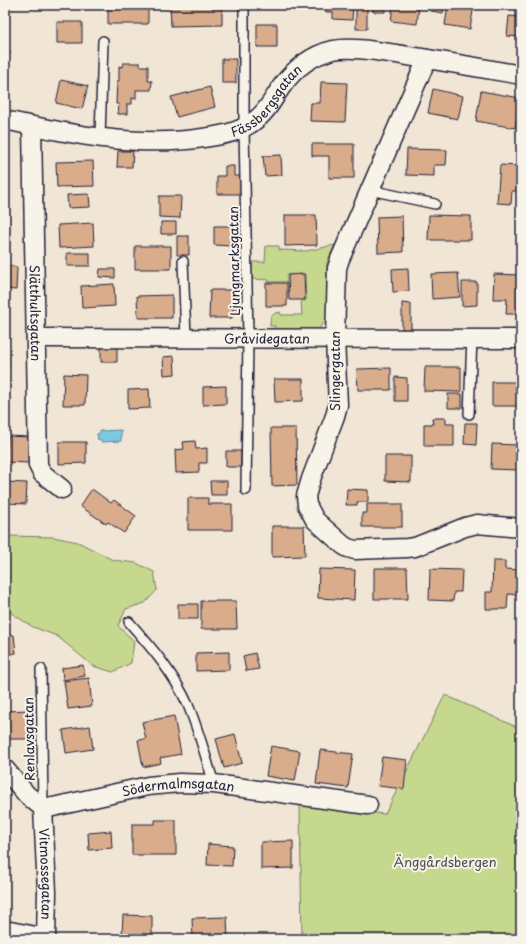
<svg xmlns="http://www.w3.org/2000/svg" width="526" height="944" font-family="'Playpen Sans',sans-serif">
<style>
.green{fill:#c6d88d;stroke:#747d64}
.water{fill:#80c8e1;stroke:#5a869f}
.building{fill:#d9ac8b;stroke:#22223b}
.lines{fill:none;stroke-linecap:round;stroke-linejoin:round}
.service-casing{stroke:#22223b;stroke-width:12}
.minor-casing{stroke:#22223b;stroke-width:21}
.service{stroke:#f7f3e8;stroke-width:9}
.minor{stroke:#f7f3e8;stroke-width:18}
.labels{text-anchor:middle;stroke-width:4;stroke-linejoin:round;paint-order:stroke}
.street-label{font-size:13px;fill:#22223b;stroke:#f7f3e8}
.park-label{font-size:13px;fill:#4b5050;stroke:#f7f3e8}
</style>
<rect width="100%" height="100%" fill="#f1e5d5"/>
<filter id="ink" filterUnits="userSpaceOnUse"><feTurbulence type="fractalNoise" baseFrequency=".025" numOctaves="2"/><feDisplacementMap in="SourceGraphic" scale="8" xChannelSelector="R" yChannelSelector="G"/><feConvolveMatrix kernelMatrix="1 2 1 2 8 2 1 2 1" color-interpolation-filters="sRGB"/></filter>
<g filter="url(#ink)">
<path class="green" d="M335,245L327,262V320L317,330H274L275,326H270C270,316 271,314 280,312L281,315H302L301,301L306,300L305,274L287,275V282H269V280L252,279V262H265L266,246H279V250L306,251Z
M5,532L9,536L53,537L78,542L113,560L136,563L154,572L157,590L145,603L126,609L118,626L134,641L131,663L113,672L93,666L57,636L33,627L5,609Z
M445,695L521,729V939H302L300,805L385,814Z"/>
<path class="water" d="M121,430V441L101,442L100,440H98L97,434L100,433V431Z"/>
<path class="building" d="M108,5H148V24H108Z
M170,5H222V25L171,26Z
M326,5H353L352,20L333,19V12H325Z
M373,5H385V12H373Z
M393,5H419L417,24L391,21Z
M432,5H444L443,13L431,11Z
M448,5H474L470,29L445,25Z
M356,7H367V29H356Z
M509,16L521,17V37L507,36Z
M57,22H82V43H57Z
M257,24H277V47H257Z
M5,51L10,52L6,76H5Z
M222,59H236V83H222Z
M123,63H140V66H148V81H152L151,90H136V99L132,98V104H127V114H118L119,104H116L117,81H119V66L122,67Z
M61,80L88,86L82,109L56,103Z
M321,82L347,83L345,122L310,121L311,103H320Z
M210,87L215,107L177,117L171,97Z
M433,89L463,96L458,119L428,113Z
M481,91L520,98L515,128L476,121Z
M5,143H9V162H5Z
M312,144H354V178H329V156H312Z
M407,149L447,150L446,165H434V176L406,175Z
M118,151H133L132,167H117Z
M281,155L282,175L265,176L263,156Z
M93,161L94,186L57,187L56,162Z
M500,165L521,166V191H512L511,204L497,203Z
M225,166H234V176H242L241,194H217V176H225Z
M89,194L90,207L68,208L67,195Z
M159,196H181L180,218L159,217Z
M285,215H316L317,245L285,246Z
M429,215L471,216V240H428Z
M402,216L403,252L378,253L377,217Z
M161,222H176V234H161Z
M93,223L94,246L59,248L58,225Z
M214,226H232V246L214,245Z
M177,236H189V255H177Z
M135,246H171V269H135Z
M67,253H90V266H67Z
M5,266L17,267L16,290L5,289Z
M408,268L409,291L393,292L392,269Z
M100,269H115V278L99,277Z
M458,273L460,297L432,299L431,274Z
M304,274L305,300H289L288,275Z
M494,274L521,275V314H506L507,299H493Z
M462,282H477V305L462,306Z
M266,283H287V306H266Z
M114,284L115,306L82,308L81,286Z
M210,290H232V296H240L239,309H233L232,318H209Z
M172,295V318H138L137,296Z
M402,303L411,304V330L402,331Z
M101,347H117V362H101Z
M5,353H8V369H5Z
M174,356L175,374L164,375L163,357Z
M425,367H461V392L424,391Z
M391,368V390H358L357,369Z
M64,374L86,375L85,405H63Z
M395,377L407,378V401H395Z
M274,379H303V401L275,402Z
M492,382H518V388H521V406H492Z
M226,386V404L203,405V387Z
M149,389L150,408L128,409V390Z
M448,394H462V408H448Z
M432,418H446V424H454V446H424V424H433Z
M465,423H477L476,445L464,444Z
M271,428H296L297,485L272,486Z
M8,436L30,437L29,463L6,462Z
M195,441L196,449L207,448V463H199V472L176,473L175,450L184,449L183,442Z
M59,442H86V463L59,464Z
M492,444L519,445L518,470L491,469Z
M226,451H241V467H226Z
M385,456H411V482L385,481Z
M210,481H227V495H211Z
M5,482L27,483L26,504L5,503Z
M92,489L111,503L114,500L136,516L124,533L108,522L106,524L80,506Z
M347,489L368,490V502H357V505H346Z
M188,498H208V504H232V530H188Z
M367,504H402V527H362V513H367Z
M272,526H304L305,556L272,557Z
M493,561H505V569L520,570L519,595L508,594L507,609H486V592H492Z
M374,568H407L408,599H374Z
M319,569L355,570L354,600L318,598Z
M430,569L462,570L461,592H454L453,601L429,600Z
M519,594H521V612H518Z
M201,601H236L237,629H201Z
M178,604H198V619H178Z
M5,635H14L16,653L5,655Z
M229,652V670L196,671V653Z
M255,653L259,669L246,671L243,656Z
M83,665L85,676L63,680L62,668Z
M89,678L92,706L68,709L64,681Z
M29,710L30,739H5V711Z
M174,716L181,754L160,758L161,763L143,767L138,740L146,739L142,722Z
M90,726L93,749L66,753L63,730Z
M235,734L242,763L224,768L216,739Z
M271,746L300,751L295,781L266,776Z
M320,750L353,754L348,788L316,784Z
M382,757L407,760L404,789L378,786Z
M155,820H176V855H132V824H155Z
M111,831L112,848L89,850L88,833Z
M293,841V868L261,869V842Z
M5,843L10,845L5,859Z
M208,844L233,846L232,866L207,865Z
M123,915L152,916V936H122Z
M227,917L228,939H193L192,918Z"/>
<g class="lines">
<defs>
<path id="service" d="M244,5V128L248,338L246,490
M100,138L103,41
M370,190L435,204
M183,261L186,338
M469,414L472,338
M129,622C152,648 174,674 188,705C199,731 206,758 214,784
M41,669L43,807"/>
<g id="minor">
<path d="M427,59L340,259L337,268L335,339L338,405L335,416L311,479L306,496L307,505L315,520L343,545L348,548L355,550L407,548L415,547L465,527L477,524L521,528"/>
<path id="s1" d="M5,120C69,134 137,148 203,138C224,135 242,132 258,118C269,109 274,97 282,86C294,69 312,55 333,50C353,46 381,52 402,55C442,61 481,68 521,75"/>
<path id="s2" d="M32,126L38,465L42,473L62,489"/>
<path id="s3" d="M36,338L521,339"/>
<path id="s4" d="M5,769L27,795L43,808L53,807L148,786L179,783L214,784L368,805"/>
<path id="s5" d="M43,808L47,892L46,939"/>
<path d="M5,930L46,938"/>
</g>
</defs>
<use href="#service" class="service-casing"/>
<use href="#minor" class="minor-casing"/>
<use href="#service" class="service"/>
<use href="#minor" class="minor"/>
</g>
</g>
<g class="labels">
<g class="street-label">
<text dy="5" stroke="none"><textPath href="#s1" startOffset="277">Fässbergsgatan</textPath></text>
<text transform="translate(234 261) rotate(-91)" y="5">Ljungmarksgatan</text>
<text dy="5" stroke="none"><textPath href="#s2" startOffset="187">Slätthultsgatan</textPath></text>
<text dy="5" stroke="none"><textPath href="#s3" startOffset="231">Gråvidegatan</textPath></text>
<text transform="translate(335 371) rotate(-90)" y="5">Slingergatan</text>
<text transform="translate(29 739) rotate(-91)" y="5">Renlavsgatan</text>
<text dy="5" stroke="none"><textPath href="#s4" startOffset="192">Södermalmsgatan</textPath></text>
<text dy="5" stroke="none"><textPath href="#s5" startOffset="66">Vitmossegatan</textPath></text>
</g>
<g class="park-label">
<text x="445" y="867">Änggårdsbergen</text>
</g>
</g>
<rect width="526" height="944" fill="none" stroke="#f7f3e8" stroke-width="20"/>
<rect x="10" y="10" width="506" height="924" fill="none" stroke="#22223b" stroke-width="1.5" filter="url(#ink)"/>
</svg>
